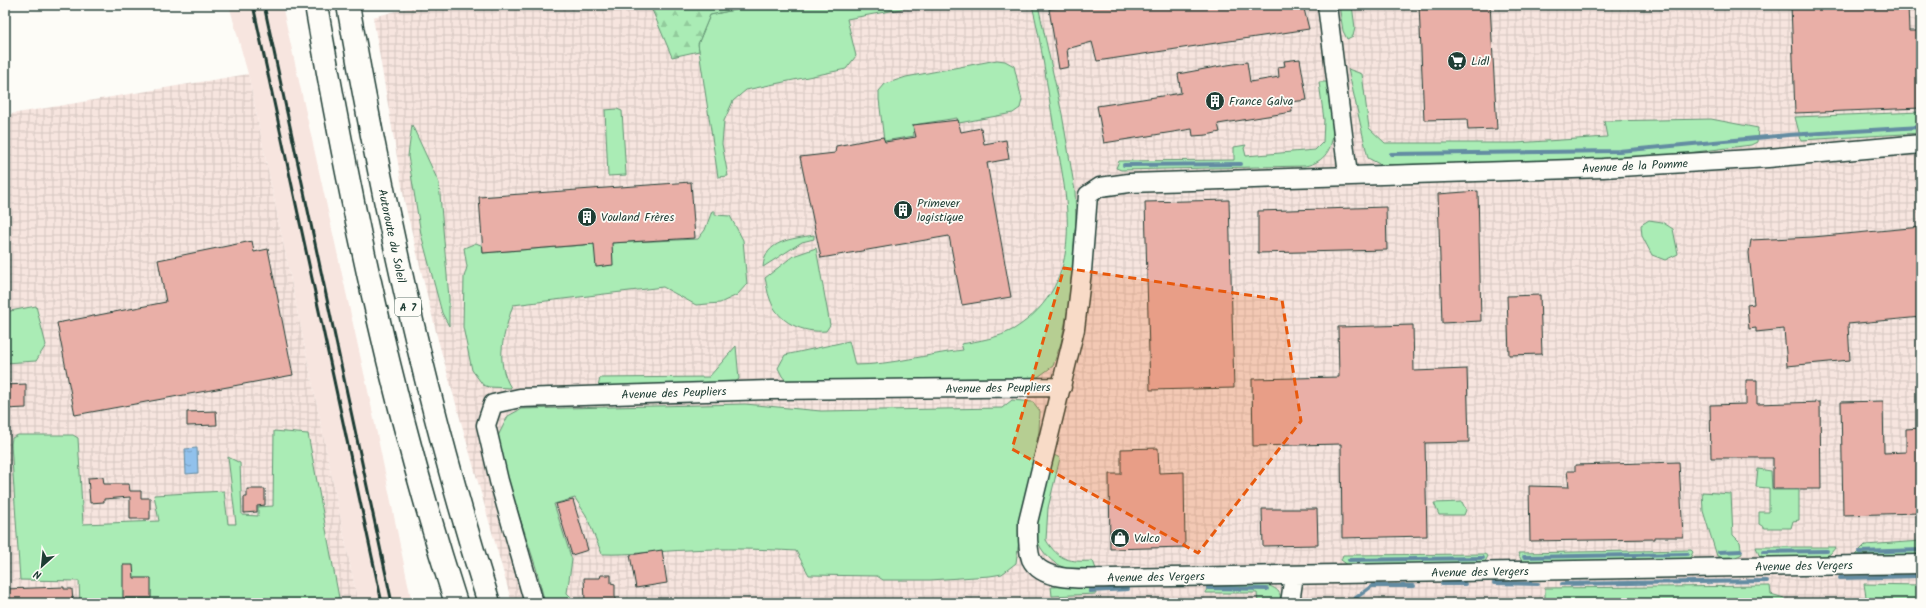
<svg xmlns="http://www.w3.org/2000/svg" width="1926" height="608" font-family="Kalam,sans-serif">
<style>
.built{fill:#f7e5df}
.industrial{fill:url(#industrial-grid)}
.green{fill:#aaecb5;stroke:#649474}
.forest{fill:url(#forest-firs);stroke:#649474}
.water{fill:url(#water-ripples);stroke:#638ca2}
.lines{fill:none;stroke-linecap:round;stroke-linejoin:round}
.stream{stroke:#638ca2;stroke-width:4}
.building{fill:#e9afa7;stroke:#1f3d34}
.minor-casing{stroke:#1f3d34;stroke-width:21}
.highway-casing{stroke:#1f3d34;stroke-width:25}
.minor{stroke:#fdfcf7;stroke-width:18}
.highway{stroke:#fdfcf7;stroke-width:22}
.rail{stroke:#1f3d34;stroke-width:3}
.marked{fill:#e8590c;fill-opacity:0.2;stroke:#e8590c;stroke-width:3;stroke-dasharray:8 5;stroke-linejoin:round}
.labels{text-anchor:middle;stroke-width:3.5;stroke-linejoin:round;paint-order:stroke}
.shield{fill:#fdfcf7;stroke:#62766e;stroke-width:1}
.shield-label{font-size:11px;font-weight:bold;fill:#1f3d34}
.poi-label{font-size:12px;fill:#1f3d34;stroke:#fdfcf7;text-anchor:start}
.street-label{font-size:12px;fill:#1f3d34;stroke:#fdfcf7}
</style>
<defs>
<pattern id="industrial-grid" width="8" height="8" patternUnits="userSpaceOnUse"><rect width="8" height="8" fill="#f7e5df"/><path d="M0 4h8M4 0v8" fill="none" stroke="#d3c5c0"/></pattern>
<pattern id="forest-firs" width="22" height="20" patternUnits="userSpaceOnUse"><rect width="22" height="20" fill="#aaecb5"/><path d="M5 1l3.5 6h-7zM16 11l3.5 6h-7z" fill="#92cb9c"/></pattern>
<pattern id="water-ripples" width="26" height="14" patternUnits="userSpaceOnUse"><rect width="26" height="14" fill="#91c1ec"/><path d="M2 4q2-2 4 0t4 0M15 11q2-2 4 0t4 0" fill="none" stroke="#769ec0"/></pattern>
</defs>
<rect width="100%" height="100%" fill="#fdfcf7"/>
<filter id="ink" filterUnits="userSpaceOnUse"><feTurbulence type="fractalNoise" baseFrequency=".025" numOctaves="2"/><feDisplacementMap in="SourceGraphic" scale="8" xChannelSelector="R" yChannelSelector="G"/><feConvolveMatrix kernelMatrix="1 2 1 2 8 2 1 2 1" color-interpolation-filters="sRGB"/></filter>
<g filter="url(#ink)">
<path class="built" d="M229,5H282L370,400L412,603H358L248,74Z"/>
<path class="industrial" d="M420,5H1921V603H512L438,340L405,204L373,17Z
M248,74L358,603H5V115Z"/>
<path class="green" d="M758,5H923L847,19L856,56L846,69L746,90L733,101L724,121L722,144L728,176L718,177L698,44L710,15Z
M1032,5H1038L1062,114L1075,191L1076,220L1069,304L1061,343L1053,366L1038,377L1017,378L787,382L782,376L778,368L785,355L849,341L855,365C892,365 927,354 963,350L961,344C979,341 998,338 1014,329C1089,282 1067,200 1054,128C1047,87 1042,45 1032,5Z
M1339,5H1352L1355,28L1353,36L1347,39L1343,31Z
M997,60L1005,61L1014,66L1022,100L1020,108L1013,113L959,123L957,118L913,125L914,136L884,141L879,99V91L885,84L906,77Z
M1348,69L1362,74L1369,128L1385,143H1516L1607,137L1604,121L1711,119L1758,128L1757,142L1751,145L1632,160L1381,165L1368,158Z
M1319,82H1328C1331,111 1346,158 1305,166L1121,170L1116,168L1119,161L1234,160V147L1246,145L1244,148L1246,156L1315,150L1323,142L1324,120Z
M617,109L622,111L626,175L608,176L605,110Z
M1921,112V133L1801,140L1795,117Z
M412,125L439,183L449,298V326L442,313L421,234L408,156Z
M712,211H715V215L730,216L743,240L747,284L737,295L720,303L696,305L663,287L513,305C504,334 494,360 511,388L489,387L483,385L472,370L463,327L464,277L467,267L464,248L476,243L483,246V253L609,243L698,239L705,230Z
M1649,220L1662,222L1673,229L1678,254L1665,260L1652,255L1642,236L1641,225Z
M814,235V239L802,242L763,267C765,240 792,239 814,235Z
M816,248L830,325L826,331C803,333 778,323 770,299C767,292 767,285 765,278L793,256Z
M36,306L46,345L36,361L5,363V312Z
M736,346L739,379L734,383L598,387L600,378L709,377Z
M1012,400L1033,402L1040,411L1039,431L1024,503L1016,563L1002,574L990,576L930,580H883L877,576L809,575L796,551C760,549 724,548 688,550C659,551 631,555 602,554L586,515L575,498L554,504L572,560L567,593L577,603H583H545L536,568L505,471L498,436L508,416L521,409L745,404L821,411L1002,408Z
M274,431L308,434L340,603H80L79,581L20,580L11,444L12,438L18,435H73L78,438L83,524L159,521L154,495L224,491L228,524H236L228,457L240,463L242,515L258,516V507L273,506Z
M1054,455L1060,458L1048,508L1046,540C1059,561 1070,562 1093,561L1096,569C1081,572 1067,571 1055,563C1046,556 1038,547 1036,535C1032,516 1045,477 1050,457Z
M1758,469L1771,471L1772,490H1799V520L1793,521L1791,528H1765L1759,524V512H1769V488L1756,487Z
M1702,492L1731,494L1733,535L1740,542L1742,554C1733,559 1727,559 1717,556L1703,511Z
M1462,502L1466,510L1464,515H1439L1434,503Z
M1921,541V555H1855L1865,545Z
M1756,547H1836L1830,554L1824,557L1766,558L1759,555Z
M1691,550L1693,552L1690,558L1684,560L1522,562L1518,553Z
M1484,554L1488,556L1485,562L1479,564L1349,566L1341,560L1343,555Z
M1207,582C1221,583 1291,576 1279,603H1258L1257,593H1206Z
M1864,584L1921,585V603H1867Z
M1086,586L1094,587L1096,594L1052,596L1051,587Z
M1770,586L1771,594L1784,598L1785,603H1545V588Z"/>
<path class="forest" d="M650,5H758L710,15L698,44L699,51L672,57Z"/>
<path class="water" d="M197,448L198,473L186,474L185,449Z"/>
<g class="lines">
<path class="stream" d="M1391,154L1619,151L1788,135L1921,127
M1124,165L1241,164
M1719,552L1741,551
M1763,552L1827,551
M1859,552L1921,550
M1524,557L1687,554
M1349,560L1483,558
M1840,578L1921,576
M1494,583L1538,584
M1442,584H1465
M1562,584L1767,581
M1208,588L1267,589
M1090,591L1128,589
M1354,603L1353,600L1372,586H1414"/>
</g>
<path class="building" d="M1076,5H1303L1309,29L1097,61L1092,42L1067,49L1069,67L1059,69L1049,9Z
M1419,5H1490L1497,129L1468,130L1467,119L1424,120Z
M1791,5H1908L1909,31H1921V108L1795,113Z
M1300,59L1307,100L1291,102L1292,112L1218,124L1220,132L1207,135L1193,136L1192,129L1104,143L1097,106L1181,93L1178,74L1221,66L1247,62L1250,82L1279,77L1278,67L1285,66L1284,61Z
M958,120L961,132L981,128L984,144L1006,140L1009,159L987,163L1011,297L962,305L949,236L821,258L800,157L835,153L836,146L883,137L885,142L916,137L913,125Z
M691,182L695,238L612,243L613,265L596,267L594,244L483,253L479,197Z
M1478,191L1481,321L1442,323L1438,194Z
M1229,200L1234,388L1150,390L1145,202Z
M1386,207L1387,250L1258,253V211Z
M1921,227V317L1848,324L1850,360L1787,366L1784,329L1756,332V328L1749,329L1747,305L1754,304L1749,253L1751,240L1813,237Z
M252,241L254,252L268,249L293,375L75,415L57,323L166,302L158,260Z
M1540,295L1542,354L1509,355L1507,296Z
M1413,325L1414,371L1467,369L1469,442L1425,443L1427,536L1342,538L1341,444L1253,446L1252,379L1339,377L1338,327Z
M1746,380H1757V404L1820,402L1821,489H1773V458H1711L1710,405L1746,404Z
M26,384V408L5,409V385Z
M1883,401L1884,453L1906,452V429L1921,428V513L1843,515L1841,402Z
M216,411L217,425L187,426V412Z
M1158,448L1159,473L1184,472L1185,547L1110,549L1109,474H1121V449Z
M1679,462L1683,537H1654V539L1530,541L1529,486L1569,487L1567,471H1575V465Z
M103,477L104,484H129L130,491H141V498H150V519H130V497L104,499V502L90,503L88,478Z
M247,489H265V505L257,506V512L244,513V497H247Z
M573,500L588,550L572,555L556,504Z
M1262,509H1317L1318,545L1263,546Z
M662,550L667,583L636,588L630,555Z
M123,565H133L134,578H151V598H123Z
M601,575H611V583L615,584V601H585L584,578H600Z
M64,587V589H72L73,603H5V589Z"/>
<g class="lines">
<defs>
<path id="minor" d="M1327,5L1348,175
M1921,144L1768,158L1603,168L1129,183L1100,187L1088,195L1082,271L1075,329L1028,522C1028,534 1027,548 1031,559C1043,584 1089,578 1111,578L1921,564
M534,603L499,481L486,425L493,404L520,398L771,390L1062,387
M1290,603L1294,575"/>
<path id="highway" d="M316,5C351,207 393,408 456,603
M348,5C383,207 427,407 489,603"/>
</defs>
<use href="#minor" class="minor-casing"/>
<use href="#highway" class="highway-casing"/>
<use href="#minor" class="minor"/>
<use href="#highway" class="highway"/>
<path class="rail" d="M253,5L382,603
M264,5L392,603"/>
</g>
</g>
<path class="marked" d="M1064,268L1282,300L1301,421L1198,553L1012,449Z"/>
<defs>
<symbol id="supermarket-disc" viewBox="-11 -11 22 22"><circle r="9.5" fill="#1f3d34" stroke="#fdfcf7"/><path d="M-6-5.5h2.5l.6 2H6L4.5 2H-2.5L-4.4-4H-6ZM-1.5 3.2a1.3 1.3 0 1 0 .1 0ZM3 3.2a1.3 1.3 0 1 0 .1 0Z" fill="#fff"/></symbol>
<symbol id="building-disc" viewBox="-11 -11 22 22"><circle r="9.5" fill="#1f3d34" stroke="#fdfcf7"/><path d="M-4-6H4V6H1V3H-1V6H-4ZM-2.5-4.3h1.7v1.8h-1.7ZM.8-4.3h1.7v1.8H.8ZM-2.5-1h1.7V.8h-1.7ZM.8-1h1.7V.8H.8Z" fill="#fff"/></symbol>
<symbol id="shop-disc" viewBox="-11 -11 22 22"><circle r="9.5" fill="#1f3d34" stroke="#fdfcf7"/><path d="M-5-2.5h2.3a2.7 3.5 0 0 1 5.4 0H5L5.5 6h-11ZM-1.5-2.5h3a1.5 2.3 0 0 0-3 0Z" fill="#fff"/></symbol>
</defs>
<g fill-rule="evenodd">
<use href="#supermarket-disc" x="1446" y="50" width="22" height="22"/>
<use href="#building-disc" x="1204" y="90" width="22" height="22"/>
<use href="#building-disc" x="892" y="199" width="22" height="22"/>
<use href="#building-disc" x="576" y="206" width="22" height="22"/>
<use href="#shop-disc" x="1109" y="527" width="22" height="22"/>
</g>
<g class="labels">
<rect class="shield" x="395" y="298" width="26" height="18" rx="3"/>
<g class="shield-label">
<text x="408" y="311">A 7</text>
</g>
<g class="poi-label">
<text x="1471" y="65">Lidl</text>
<text x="1229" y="105">France Galva</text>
<text x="917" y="207">Primever<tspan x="917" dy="14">logistique</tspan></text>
<text x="601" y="221">Vouland Frères</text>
<text x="1134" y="542">Vulco</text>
</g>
<g class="street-label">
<text transform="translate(1635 166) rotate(-3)" y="4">Avenue de la Pomme</text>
<text transform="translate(392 236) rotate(78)" y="4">Autoroute du Soleil</text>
<text transform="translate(998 388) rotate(-1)" y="4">Avenue des Peupliers</text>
<text transform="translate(674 393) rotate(-2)" y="4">Avenue des Peupliers</text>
<text transform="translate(1804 566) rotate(-1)" y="4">Avenue des Vergers</text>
<text transform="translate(1480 572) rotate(-1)" y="4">Avenue des Vergers</text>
<text transform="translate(1156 577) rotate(-1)" y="4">Avenue des Vergers</text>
</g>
</g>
<rect width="1926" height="608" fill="none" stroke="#fdfcf7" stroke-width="20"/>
<rect x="10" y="10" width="1906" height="588" fill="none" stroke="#1f3d34" stroke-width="1.5" filter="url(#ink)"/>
<g transform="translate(42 566) rotate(207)" stroke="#fdfcf7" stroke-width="3" paint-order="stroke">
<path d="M0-3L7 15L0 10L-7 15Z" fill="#1f3d34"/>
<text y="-6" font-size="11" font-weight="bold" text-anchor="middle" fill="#1f3d34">N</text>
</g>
</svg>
